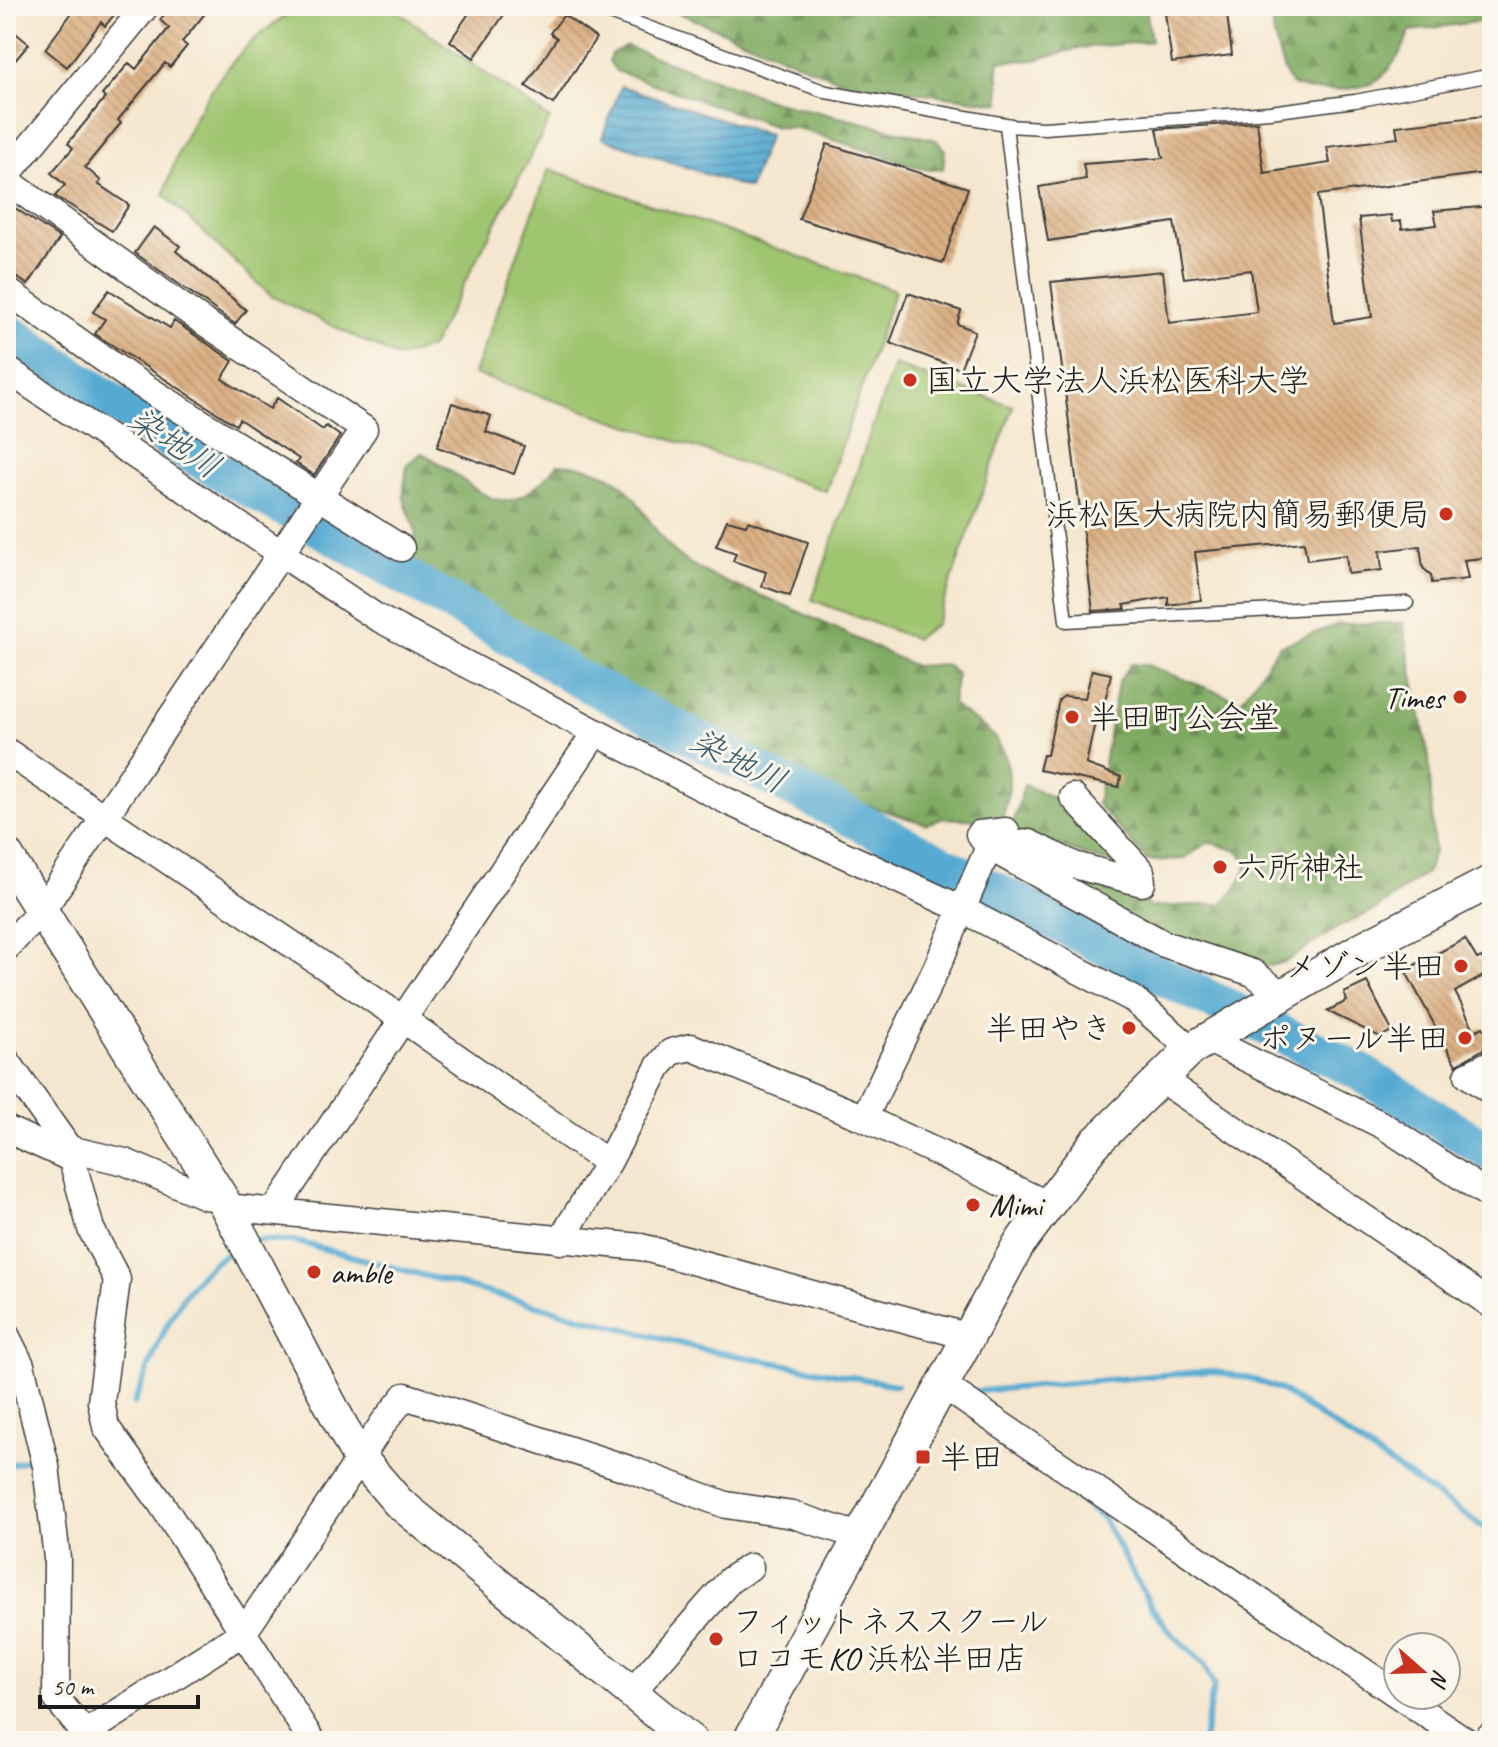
<svg xmlns="http://www.w3.org/2000/svg" width="1498" height="1747" font-family="Caveat,'Klee One',sans-serif">
<style>
.grass{fill:#9fc56f;stroke:#5e7046;stroke-width:2}
.forest{fill:url(#forest-firs);stroke:#4e633f;stroke-width:2}
.water{fill:url(#water-rules);stroke:#396377;stroke-width:2}
.lines{fill:none;stroke-linecap:round;stroke-linejoin:round}
.stream{stroke:#56aad2;stroke-width:6}
.river{stroke:#56aad2;stroke-width:38}
.building{fill:url(#building-back-hatch)}
.service-casing{stroke:#3d3a37;stroke-width:15}
.minor-casing{stroke:#3d3a37;stroke-width:29}
.tertiary-casing{stroke:#3d3a37;stroke-width:35}
.service{stroke:#fff;stroke-width:12}
.minor{stroke:#fff;stroke-width:26}
.tertiary{stroke:#fff;stroke-width:32}
.poi-dot{fill:#c8321e;stroke:#fbf7ec;stroke-width:3}
.labels{text-anchor:middle;stroke-width:6;stroke-linejoin:round;paint-order:stroke}
.poi-label{font-size:32px;fill:#1c1c1c;stroke:#fbf7ec;text-anchor:start}
.water-label{font-size:34px;font-style:italic;fill:#365c6e;stroke:#fbf7ec}
</style>
<defs>
<pattern id="forest-firs" width="22" height="20" patternUnits="userSpaceOnUse" patternTransform="scale(2)"><rect width="22" height="20" fill="#7faa62"/><path d="M5 1l3.5 6h-7zM16 11l3.5 6h-7z" fill="#678a50"/></pattern>
<pattern id="water-rules" width="6" height="5" patternUnits="userSpaceOnUse" patternTransform="scale(2)"><rect width="6" height="5" fill="#56aad2"/><path d="M0 2.5h6" fill="none" stroke="#468aaa"/></pattern>
<pattern id="building-back-hatch" width="6" height="6" patternUnits="userSpaceOnUse" patternTransform="scale(2)"><rect width="6" height="6" fill="#daaf83"/><path d="M-1 5l2 2M0 0l6 6M5-1l2 2" fill="none" stroke="#ba9671"/></pattern>
</defs>
<rect width="100%" height="100%" fill="#fbf7ec"/>
<filter id="ink" filterUnits="userSpaceOnUse"><feTurbulence type="fractalNoise" baseFrequency=".0125" numOctaves="2"/><feDisplacementMap in="SourceGraphic" scale="16" xChannelSelector="R" yChannelSelector="G"/><feConvolveMatrix kernelMatrix="1 2 1 2 8 2 1 2 1" color-interpolation-filters="sRGB"/></filter>
<filter id="wash" filterUnits="userSpaceOnUse"><feTurbulence type="fractalNoise" baseFrequency=".006" numOctaves="4" result="noise"/><feDisplacementMap in="SourceGraphic" scale="32" xChannelSelector="R" yChannelSelector="G"/><feGaussianBlur stdDeviation="1.8" result="paint"/><feColorMatrix in="noise" values="0 0 0 0 0 0 0 0 0 0 0 0 0 0 0 0 0 1.4 0 .05"/><feComposite in="paint" operator="in"/></filter>
<g filter="url(#wash)">
<rect width="100%" height="100%" fill="#f5e7cf"/>
<path class="grass" d="M304,6H390L550,119L431,347L399,358L271,296L164,195C185,120 231,41 304,6Z
M549,169L895,290L826,491L474,374Z
M894,365L1013,406L936,624L915,639L812,600Z"/>
<path class="forest" d="M662,6H1146L1151,41L1080,48L1035,60L998,61L1000,103L846,83Z
M1268,6H1492V20L1410,31C1404,48 1394,65 1381,78C1369,90 1304,96 1291,83C1281,73 1271,22 1268,6Z
M626,46L772,101L936,140L945,150L943,169L928,170L796,128L776,127L616,71L609,61L611,54Z
M422,453C482,485 499,536 558,464C648,467 633,526 688,562C716,581 751,591 782,604C827,624 871,646 915,666L945,664L957,674L952,704C965,716 983,724 993,736C1014,761 1012,793 1001,821L944,818L926,824L822,791L575,668L531,637L407,568V552C426,532 408,519 404,498C403,488 406,475 407,464Z
M1403,623L1429,758L1434,852L1427,872L1377,909L1339,927L1287,961L1270,966L1168,940L1077,890L1030,849L1130,892L1150,907L1222,904L1235,890L1248,864L1238,851L1209,842L1184,859L1148,861L1097,804L1118,683L1131,664L1147,665L1241,701L1279,646L1339,624Z
M1024,785L1061,801L1135,871L1011,831Z"/>
<path class="water" d="M621,86L769,135L749,189L602,138Z"/>
<g class="lines">
<path class="stream" d="M256,1240L294,1241L701,1349L896,1385
M968,1392L1210,1371L1249,1378L1281,1390L1492,1533
M134,1403C157,1349 179,1274 238,1248
M1004,1442L1103,1519L1152,1608L1173,1635L1204,1664L1214,1685L1203,1741
M6,1466L30,1459"/>
<path class="river" d="M6,331L190,454L534,650L571,675L1162,976L1358,1071L1492,1153"/>
</g>
<g id="blocks">
<path class="building" d="M77,6H121L105,26L101,22L67,67L45,49Z
M171,6H211L182,42L187,46L170,67L165,63L118,120L121,123L85,167L101,181L98,184L129,205L112,231L55,196L65,185L51,173L73,148L68,143L105,98L102,95L129,63L136,69L169,28L160,20Z
M474,6H510L474,58L450,41Z
M1164,6H1226L1232,55L1172,63Z
M564,15L596,38L553,104L526,86L557,38L550,33Z
M6,25L29,44L6,71Z
M1492,115V172L1318,195L1334,323L1372,317L1359,218L1391,215L1392,222L1401,221L1402,229L1437,225L1434,211L1492,206V557L1464,560L1468,579L1432,583L1431,575L1423,568L1420,546L1380,551L1382,570L1348,574L1346,555L1307,560L1304,542L1195,552L1201,600L1168,605V597L1124,605L1126,609L1093,611L1051,282L1163,271L1169,323L1257,312L1251,270L1184,278L1174,222L1048,241L1039,187L1086,179L1083,164L1163,158L1157,129L1257,122L1264,173L1330,163L1327,147L1398,138L1396,126Z
M827,144L968,188L943,263L799,219Z
M6,202L60,238L28,285L6,270Z
M154,227L180,246L176,251L246,310L235,324L135,253Z
M109,290L170,328L174,321L233,361L222,379L270,409L277,398L323,430L326,426L340,436L314,475L296,463L299,459L239,419L236,425L95,334L105,319L93,312Z
M908,293L961,311L957,324L975,331L960,369L890,343Z
M452,403L491,416L486,432L524,446L514,474L437,447Z
M727,520L746,525L748,521L808,542L790,596L762,586L766,572L733,561L736,553L716,546Z
M1092,670L1111,674L1104,705L1099,704L1086,764L1121,777L1119,787L1039,770L1043,755H1047L1059,700L1064,696L1085,698Z
M1465,939L1477,959L1482,957L1490,972L1455,992L1475,1031L1483,1027L1492,1044L1456,1065L1405,970Z
M1367,982L1392,1031L1380,1037L1327,1011L1347,1001L1344,993Z"/>
</g>
</g>
<g filter="url(#ink)">
<use href="#blocks" fill-opacity="0" stroke="#3d3a37" stroke-width="2"/>
<g class="lines">
<defs>
<path id="service" d="M590,6L826,92L1011,125
M1006,126L1066,621L1407,603
M1006,126L1044,128L1270,112L1355,101L1492,75"/>
<path id="minor" d="M6,176L146,6
M6,180L195,316L364,429L43,909L6,948
M6,290L132,379L401,548
M6,369L376,617L727,801L962,909L1133,999L1191,1049
M6,751L404,1020L608,1163
M1006,831L979,834L989,847L1164,944L1253,973L1281,994
M989,847L1029,843L1074,865L1142,883L1141,871L1073,797
M1209,1040L1384,1126L1492,1197
M6,1060L69,1149L91,1229L117,1279L101,1402L106,1427L161,1503L312,1741
M1492,1063L1468,1075L1492,1092
M1161,1079L1492,1305
M864,1118L936,969L989,847
M6,1129L70,1158
M69,1149L125,1162L205,1196L221,1198
M226,1207L641,1247L966,1336
M274,1211L596,732
M560,1241L608,1163L659,1066L671,1052L691,1047L864,1118L1047,1204
M6,1335L21,1365L46,1466L57,1558L56,1698L91,1741
M941,1384L1398,1695
M631,1693L730,1580L750,1567
M1398,1695L1466,1741
M86,1733L244,1632L384,1422L405,1396L629,1469L726,1505L793,1515L859,1536"/>
<path id="tertiary" d="M6,854L220,1195L356,1453L398,1502L691,1741
M749,1741L1019,1244L1094,1144L1191,1049L1364,947L1492,881
M1490,1741L1492,1738"/>
</defs>
<use href="#service" class="service-casing"/>
<use href="#minor" class="minor-casing"/>
<use href="#tertiary" class="tertiary-casing"/>
<use href="#service" class="service"/>
<use href="#minor" class="minor"/>
<use href="#tertiary" class="tertiary"/>
</g>
</g>
<g class="poi-dot">
<circle cx="910" cy="380" r="8"/>
<circle cx="1446" cy="514" r="8"/>
<circle cx="1460" cy="697" r="8"/>
<circle cx="1072" cy="717" r="8"/>
<circle cx="1220" cy="867" r="8"/>
<circle cx="1461" cy="966" r="8"/>
<circle cx="1129" cy="1028" r="8"/>
<circle cx="1465" cy="1038" r="8"/>
<circle cx="973" cy="1205" r="8"/>
<circle cx="314" cy="1272" r="8"/>
<rect x="915" y="1449" width="16" height="16" rx="4"/>
<circle cx="716" cy="1639" r="8"/>
</g>
<g class="labels">
<g class="poi-label">
<text x="926" y="391">国立大学法人浜松医科大学</text>
<text x="1430" y="525" text-anchor="end">浜松医大病院内簡易郵便局</text>
<text x="1444" y="708" text-anchor="end">Times</text>
<text x="1088" y="728">半田町公会堂</text>
<text x="1236" y="878">六所神社</text>
<text x="1445" y="977" text-anchor="end">メゾン半田</text>
<text x="1113" y="1039" text-anchor="end">半田やき</text>
<text x="1449" y="1049" text-anchor="end">ポヌール半田</text>
<text x="989" y="1216">Mimi</text>
<text x="330" y="1283">amble</text>
<text x="939" y="1468">半田</text>
<text x="732" y="1632">フィットネススクール<tspan x="732" dy="37">ロコモKO 浜松半田店</tspan></text>
</g>
<g class="water-label">
<text transform="translate(175 442) rotate(33)" y="12">染地川</text>
<text transform="translate(739 760) rotate(27)" y="12">染地川</text>
</g>
</g>
<rect width="1498" height="1747" fill="none" stroke="#fbf7ec" stroke-width="32"/>
<g transform="translate(1422 1671) rotate(110)"><circle r="38" fill="#fbf7ec" stroke="#a29f99" stroke-width="2"/>
<path d="M0-6L14 30L0 20L-14 30Z" fill="#c8321e"/>
<text y="-12" font-size="22" font-weight="bold" text-anchor="middle" fill="#1c1c1c">N</text>
</g>
<path d="M40 1695v12h158v-12" fill="none" stroke="#1c1c1c" stroke-width="4"/>
<text x="52" y="1695" font-size="24" fill="#1c1c1c" stroke="#fbf7ec" stroke-width="6" paint-order="stroke">50 m</text>
</svg>
